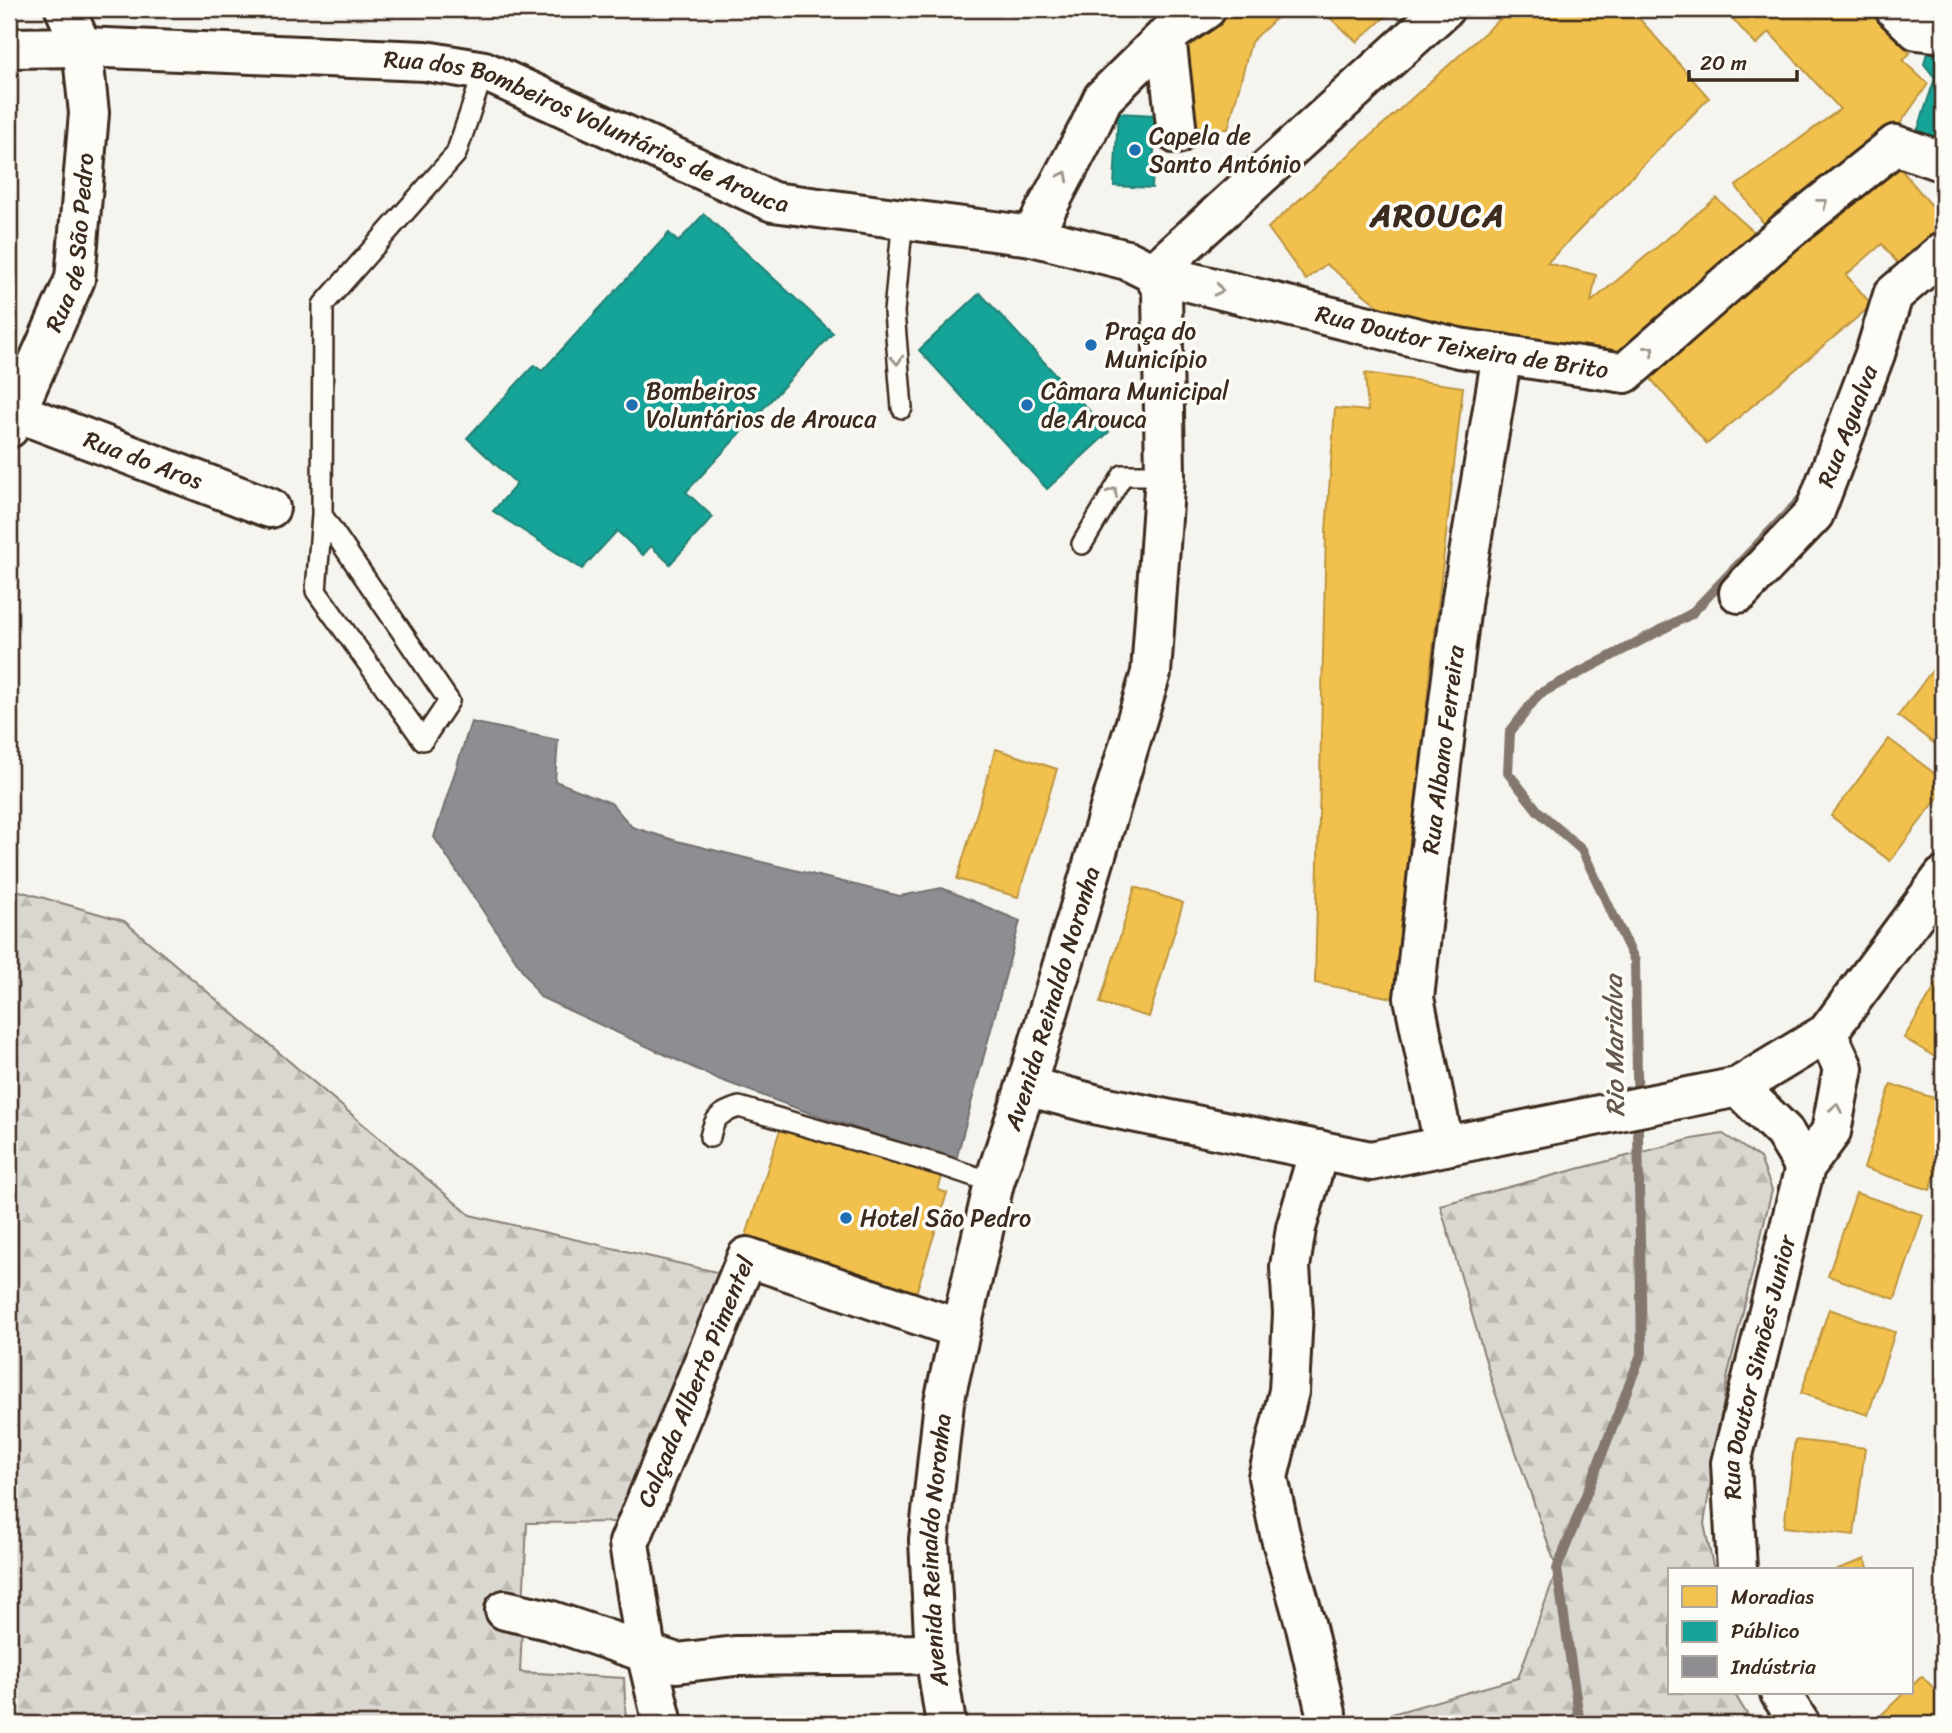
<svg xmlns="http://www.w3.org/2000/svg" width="1952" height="1733" font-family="Sriracha,sans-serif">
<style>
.forest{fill:url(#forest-firs);stroke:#8a8077;stroke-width:2}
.homes{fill:#f2c14e;stroke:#bb9440;stroke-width:2}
.public{fill:#17a398;stroke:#227f73;stroke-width:2}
.industry{fill:#8d8d92;stroke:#746f6f;stroke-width:2}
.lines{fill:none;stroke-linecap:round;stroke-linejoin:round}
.stream{stroke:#84786e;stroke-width:10}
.service-casing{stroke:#3b2a1e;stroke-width:24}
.minor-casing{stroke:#3b2a1e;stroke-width:44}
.tertiary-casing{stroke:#3b2a1e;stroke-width:44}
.secondary-casing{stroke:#3b2a1e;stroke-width:44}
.service{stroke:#fdfcf7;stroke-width:19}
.minor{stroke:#fdfcf7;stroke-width:38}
.tertiary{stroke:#fdfcf7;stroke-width:38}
.secondary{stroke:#fdfcf7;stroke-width:38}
.oneway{stroke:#9c938a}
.poi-dot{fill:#1f6fb2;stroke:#fdfcf7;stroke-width:2.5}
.labels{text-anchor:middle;stroke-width:7;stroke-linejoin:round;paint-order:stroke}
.street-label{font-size:24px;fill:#3b2a1e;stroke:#fdfcf7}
.poi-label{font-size:24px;fill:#3b2a1e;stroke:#fdfcf7;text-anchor:start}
.water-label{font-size:26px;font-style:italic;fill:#65584d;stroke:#fdfcf7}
.district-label{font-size:32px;font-weight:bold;letter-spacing:2px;fill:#3b2a1e;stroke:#fdfcf7}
</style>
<defs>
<pattern id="forest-firs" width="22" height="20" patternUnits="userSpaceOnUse" patternTransform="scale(1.75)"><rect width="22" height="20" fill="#dad6d0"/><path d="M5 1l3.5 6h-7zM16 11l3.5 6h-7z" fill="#bcb8b2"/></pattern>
</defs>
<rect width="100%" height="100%" fill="#f5f4ee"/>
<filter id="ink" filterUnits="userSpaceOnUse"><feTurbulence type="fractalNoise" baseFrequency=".0143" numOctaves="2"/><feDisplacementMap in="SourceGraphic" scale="14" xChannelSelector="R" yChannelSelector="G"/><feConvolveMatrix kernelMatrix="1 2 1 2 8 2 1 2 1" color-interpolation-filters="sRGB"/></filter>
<g filter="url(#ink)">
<path class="forest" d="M9,888L124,921L470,1215L725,1274L624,1522L527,1523L520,1672L624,1678L626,1724H9Z
M1723,1134L1760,1158L1772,1190L1728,1374L1704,1524L1714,1570H1670V1693H1734L1753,1724H1357L1518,1678L1557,1569L1494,1389L1440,1205L1692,1139Z"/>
<path class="homes" d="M1220,9H1286L1251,42L1228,129L1188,130L1175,41Z
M1320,9H1394L1357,42Z
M1511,9H1631L1709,98L1547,263L1596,275L1591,302L1716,198L1762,239L1633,359L1558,348L1386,312L1326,264L1306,280L1268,228Z
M1724,9H1867L1910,53L1903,61L1928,84L1885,145L1770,232L1736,186L1840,109L1769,32L1756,45Z
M1893,160L1943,219V230L1900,266L1882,244L1846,275L1872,305L1707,444L1644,371Z
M1365,373L1463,387L1393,998L1315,983L1326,532L1335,408L1368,411Z
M1943,656V750L1898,716Z
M1889,739L1943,780V791L1890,861L1831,816Z
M996,749L1057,769L1018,897L957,879Z
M1135,887L1183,903L1149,1017L1100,1003Z
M1943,974V1062L1904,1038Z
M1891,1084L1943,1101V1152L1930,1190L1864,1168Z
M780,1130L943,1173L938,1190L947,1193L916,1293L744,1242Z
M1856,1193L1923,1215L1895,1299L1828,1276Z
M1829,1309L1895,1332L1868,1415L1801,1393Z
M1795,1440L1865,1448L1854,1535L1784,1527Z
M1865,1559L1869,1570H1835Z
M1922,1676L1943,1698V1724H1872L1904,1693H1912V1686Z"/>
<path class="public" d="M1928,48L1943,50V155L1914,141L1935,78L1924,64Z
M1118,113L1156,115L1152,188L1114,186Z
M704,214L833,333L686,492L713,517L670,564L651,546L643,555L617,531L582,569L493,511L517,484L467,438L534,365L542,371L669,233L678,242Z
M980,293L1109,432L1047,489L919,350Z"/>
<path class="industry" d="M471,722L558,740L555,781L611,803L632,827L677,841L900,896L942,888L1020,921L956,1160L815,1115L718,1079L540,997L434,837Z"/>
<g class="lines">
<path class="stream" d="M305,1724L319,1718
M1580,1724L1557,1569L1642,1352L1635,961L1582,850L1538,811L1508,773L1510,732L1539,694L1691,614L1804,496"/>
<defs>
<path id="service" d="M902,408L894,312L903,218
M322,515L316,591L423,740L449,701L322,515L323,305L456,154L484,71
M1082,544L1123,475H1165
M710,1137C714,1117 720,1113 739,1107L944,1166L994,1183"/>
<g id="minor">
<path d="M1895,9L1917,30L1943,33"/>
<path d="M1166,36L1177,134"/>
<path d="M1032,236L1088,130L1103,98L1166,36L1206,9"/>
<path id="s1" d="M1153,273L1459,348L1625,373L1786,232L1895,145L1943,162"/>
<path id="s2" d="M16,412L270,508"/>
<path id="s3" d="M9,428L75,279L89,113L82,47L65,9"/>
<path id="s4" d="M1739,593L1814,514L1875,354L1893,295L1943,252"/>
<path d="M1026,1086L1098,1105L1371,1161L1738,1087L1827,1033L1943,877"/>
<path d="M1738,1087L1784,1132L1805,1167"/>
<path id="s5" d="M1444,1146L1414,998L1429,862L1462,597L1502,354"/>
<path d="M1319,1150L1296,1228L1290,1267L1293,1313L1289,1391L1268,1477L1280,1534L1305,1623L1326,1713"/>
<path id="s6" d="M1737,1570L1731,1463L1805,1167L1831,1132L1843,1068L1827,1033"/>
<path d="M505,1610L549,1620L677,1663L735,1656L935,1654"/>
<path d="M1780,1693L1800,1724"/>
<path id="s7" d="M663,1724L646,1652L629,1543L747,1257L960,1329"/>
</g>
<g id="tertiary">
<path id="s8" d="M9,48L82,47L425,61L484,71L773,202L1032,236L1127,260L1153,273"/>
</g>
<g id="secondary">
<path id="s9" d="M946,1724L935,1654L929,1540L944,1402L994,1183L1026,1086L1151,673L1165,475L1162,290L1153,273L1444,9"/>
</g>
</defs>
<use href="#service" class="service-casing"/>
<use href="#minor" class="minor-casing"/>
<use href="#tertiary" class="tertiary-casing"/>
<use href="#secondary" class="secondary-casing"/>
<use href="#service" class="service"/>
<use href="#minor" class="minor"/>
<use href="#tertiary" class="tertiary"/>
<use href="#secondary" class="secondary"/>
</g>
<defs><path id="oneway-chevron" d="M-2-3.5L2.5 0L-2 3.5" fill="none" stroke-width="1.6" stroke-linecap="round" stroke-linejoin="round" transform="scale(1.75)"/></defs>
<g class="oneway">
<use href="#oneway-chevron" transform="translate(1064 176) rotate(-62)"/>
<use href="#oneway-chevron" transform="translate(1823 203) rotate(-38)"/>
<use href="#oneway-chevron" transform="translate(1219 290) rotate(14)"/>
<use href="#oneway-chevron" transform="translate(1650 350) rotate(-41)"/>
<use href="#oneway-chevron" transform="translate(897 360) rotate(86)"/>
<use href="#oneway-chevron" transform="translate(1113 492) rotate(-59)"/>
<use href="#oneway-chevron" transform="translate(1836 1108) rotate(-80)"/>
</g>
</g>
<g class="poi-dot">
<circle cx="1135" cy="150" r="7"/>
<circle cx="1091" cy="345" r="7"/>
<circle cx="632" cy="405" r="7"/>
<circle cx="1027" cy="405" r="7"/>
<circle cx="846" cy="1218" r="7"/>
</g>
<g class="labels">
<g class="street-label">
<text dy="8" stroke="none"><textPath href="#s8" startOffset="592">Rua dos Bombeiros Voluntários de Arouca</textPath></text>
<text dy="8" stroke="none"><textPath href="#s3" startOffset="198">Rua de São Pedro</textPath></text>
<text dy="8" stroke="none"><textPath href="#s1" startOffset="317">Rua Doutor Teixeira de Brito</textPath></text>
<text dy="8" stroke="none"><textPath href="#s4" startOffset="203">Rua Agualva</textPath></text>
<text dy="8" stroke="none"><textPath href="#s2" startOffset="136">Rua do Aros</textPath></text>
<text dy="8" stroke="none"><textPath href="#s5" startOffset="401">Rua Albano Ferreira</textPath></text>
<text dy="8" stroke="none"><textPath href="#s9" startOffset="742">Avenida Reinaldo Noronha</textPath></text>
<text dy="8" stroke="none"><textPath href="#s6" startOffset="206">Rua Doutor Simões Junior</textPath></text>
<text dy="8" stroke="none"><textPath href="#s7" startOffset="359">Calçada Alberto Pimentel</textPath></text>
<text dy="8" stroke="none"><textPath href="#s9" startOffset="175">Avenida Reinaldo Noronha</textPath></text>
</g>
<g class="poi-label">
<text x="1149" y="144">Capela de<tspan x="1149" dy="28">Santo António</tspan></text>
<text x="1105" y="339">Praça do<tspan x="1105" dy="28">Município</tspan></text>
<text x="646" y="399">Bombeiros<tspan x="646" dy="28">Voluntários de Arouca</tspan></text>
<text x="1041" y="399">Câmara Municipal<tspan x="1041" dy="28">de Arouca</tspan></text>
<text x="860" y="1226">Hotel São Pedro</text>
</g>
<g class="water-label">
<text transform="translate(1614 1046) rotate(-91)" y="9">Rio Marialva</text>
</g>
<g class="district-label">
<text x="1438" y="226">AROUCA</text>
</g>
</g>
<rect width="1952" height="1733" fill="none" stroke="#fdfcf7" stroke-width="35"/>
<rect x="18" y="18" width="1917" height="1698" fill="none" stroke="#3b2a1e" stroke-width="2.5" filter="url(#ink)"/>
<rect x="1668" y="1568" width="245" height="126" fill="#fdfcf7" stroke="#afa8a0" stroke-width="2"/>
<rect x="1682" y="1586" width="35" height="21" fill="#f2c14e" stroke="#afa8a0" stroke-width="2"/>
<text x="1731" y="1604" font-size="21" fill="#3b2a1e">Moradias</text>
<rect x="1682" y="1621" width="35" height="21" fill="#17a398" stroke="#afa8a0" stroke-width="2"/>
<text x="1731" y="1638" font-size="21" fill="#3b2a1e">Público</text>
<rect x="1682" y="1656" width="35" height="21" fill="#8d8d92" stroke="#afa8a0" stroke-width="2"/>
<text x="1731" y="1674" font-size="21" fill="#3b2a1e">Indústria</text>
<path d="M1689 70v10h108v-10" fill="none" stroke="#3b2a1e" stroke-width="3.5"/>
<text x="1700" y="70" font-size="21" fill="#3b2a1e" stroke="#fdfcf7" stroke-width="5" paint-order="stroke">20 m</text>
</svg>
